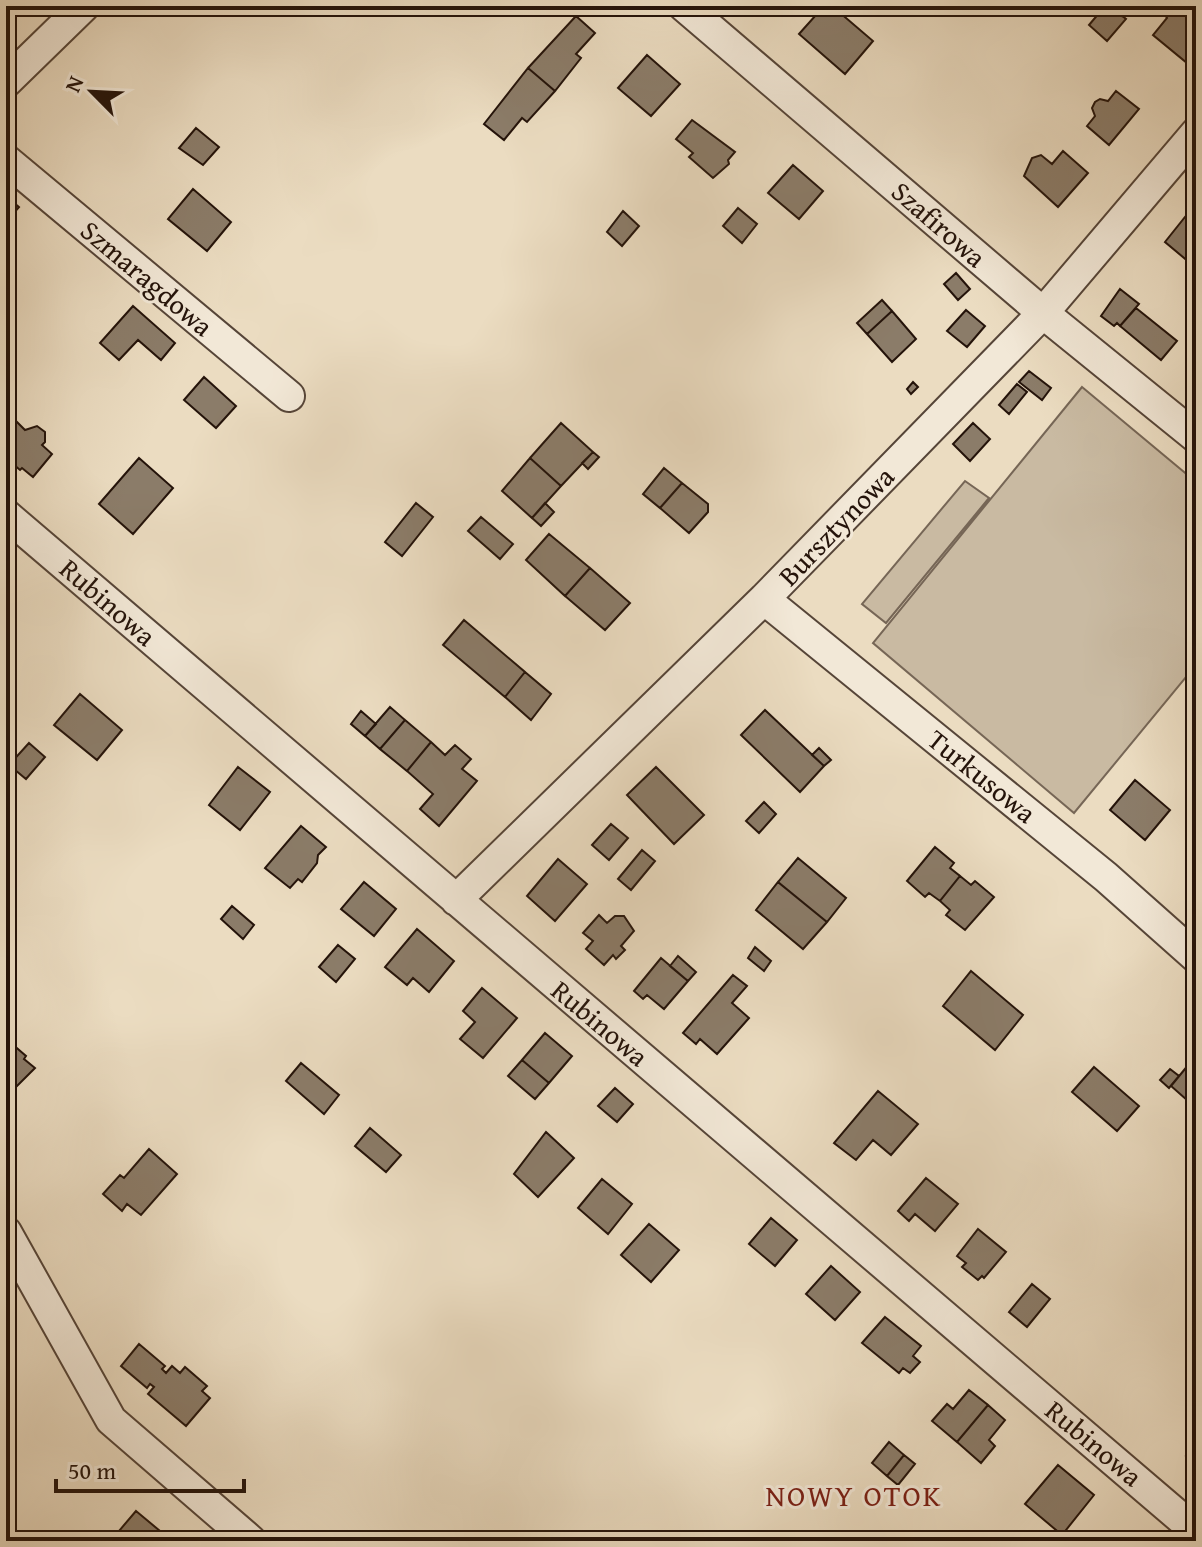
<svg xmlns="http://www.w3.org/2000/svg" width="1202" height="1547" font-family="'Gentium Book Plus',serif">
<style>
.green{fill:#c9baa2;stroke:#766656;stroke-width:2}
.building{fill:#8b7c69;stroke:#24130a;stroke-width:2}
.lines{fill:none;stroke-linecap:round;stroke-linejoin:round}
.street-casing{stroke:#564538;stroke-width:34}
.street{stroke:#f2e8d7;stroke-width:30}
.labels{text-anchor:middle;stroke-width:6;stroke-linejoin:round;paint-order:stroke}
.street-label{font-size:28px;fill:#24130a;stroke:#f2e8d7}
.neighbourhood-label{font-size:30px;letter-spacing:2px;fill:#7a1f14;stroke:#f2e8d7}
</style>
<rect width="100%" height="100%" fill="#ebdcc1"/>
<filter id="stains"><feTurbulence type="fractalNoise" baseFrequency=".0025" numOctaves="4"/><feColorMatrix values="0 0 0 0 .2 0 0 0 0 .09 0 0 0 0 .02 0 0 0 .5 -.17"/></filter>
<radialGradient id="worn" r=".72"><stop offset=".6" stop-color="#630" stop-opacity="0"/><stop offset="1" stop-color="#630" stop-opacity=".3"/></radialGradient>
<path class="green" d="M1082,387L1196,482V665L1074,813L873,643Z
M965,481L989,498L886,623L862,604Z"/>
<path class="building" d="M824,6H832L873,41L845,74L799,34Z
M1105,6H1110L1126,19L1107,41L1089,25Z
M1110,6H1131L1122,16Z
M1177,6H1189L1196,11V53L1187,63L1153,35L1167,18L1165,15L1169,9Z
M576,16L595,33L576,54L581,58L555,91L528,68Z
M647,55L680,84L651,116L618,88Z
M528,68L555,91L527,122L522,118L504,140L484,124Z
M1116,91L1139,109L1109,145L1087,126L1095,116L1092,108L1095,102L1100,99L1108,101Z
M692,120L735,152L728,160L729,164L713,178L689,157L693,153L676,139Z
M196,128L219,147L203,165L179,148Z
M1063,151L1088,173L1058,207L1024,176L1032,158L1041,155L1052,164Z
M793,165L823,191L799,219L768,193Z
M193,189L231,222L207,251L168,219Z
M6,196L19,207L6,222Z
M1193,207L1196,210V268L1165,242Z
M738,208L757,224L742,243L723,226Z
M623,211L639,226L622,246L607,232Z
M956,273L970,289L958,300L944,284Z
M1120,289L1139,304L1120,326L1117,323L1114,326L1101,316Z
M882,300L892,311L867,334L857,323Z
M133,306L175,343L161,360L138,340L119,360L100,343Z
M1136,308L1177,341L1161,360L1120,326Z
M966,310L985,326L967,347L947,331Z
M892,311L916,339L892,362L867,334Z
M1029,371L1051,388L1042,400L1019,382Z
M204,377L236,406L216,428L184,400Z
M913,382L918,387L911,394L907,389Z
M1017,384L1027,392L1009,414L999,405Z
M7,412L25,430L37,426L45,432V442L42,445L52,454L33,477L22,468L20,470L6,458Z
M561,423L593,452L561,486L530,458Z
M973,423L990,439L970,461L953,444Z
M593,452L599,457L588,469L582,463Z
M139,458L173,488L133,534L99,504Z
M530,458L561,486L532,518L502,491Z
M664,468L682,483L660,508L643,494Z
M682,483L708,504V512L689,533L660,508Z
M416,503L433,517L402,556L385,542Z
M545,503L554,512L541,526L532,518Z
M481,517L513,544L500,559L468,531Z
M549,534L590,568L565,596L526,560Z
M590,568L630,603L605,630L565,596Z
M464,620L525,672L505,697L443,645Z
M525,672L551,694L531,720L505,697Z
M80,694L122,730L97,760L54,725Z
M390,707L405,720L380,749L365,736Z
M765,710L824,766L800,792L741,735Z
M361,711L376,724L365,736L351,724Z
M405,720L431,742L407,771L380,749Z
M431,742L445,755L455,745L471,759L462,769L477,781L439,826L420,809L433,794L407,771Z
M29,743L45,757L26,779L9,765Z
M819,748L831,760L824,766L812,755Z
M238,767L270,792L240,830L209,805Z
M656,767L704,815L674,844L627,795Z
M1135,780L1170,810L1145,840L1110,810Z
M764,802L776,814L759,833L746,821Z
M611,824L628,838L609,860L592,845Z
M301,826L326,847L318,855L317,863L302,882L298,879L290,888L265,868Z
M935,847L954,863L950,868L960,876L940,901L929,893L925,897L907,881Z
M642,850L655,861L631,890L618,879Z
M798,858L846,898L827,922L778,882Z
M558,859L587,884L555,921L527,896Z
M960,876L971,885L975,881L994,897L965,930L946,915L950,910L940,901Z
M364,882L396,909L374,936L341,909Z
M778,882L827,922L803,949L756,910Z
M232,906L254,925L243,939L221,919Z
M599,915L607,923L615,916H624L634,931L621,946L625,950L616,959L613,955L604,965L586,949L593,941L583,933Z
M417,929L454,961L429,992L413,978L407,985L385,967Z
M338,945L355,959L336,982L319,967Z
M755,947L771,961L764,971L748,958Z
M678,956L696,972L688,981L670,966Z
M661,958L688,981L664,1009L647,995L643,999L634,991Z
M971,971L1023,1015L995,1050L943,1006Z
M733,975L747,986L732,1003L749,1018L717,1054L700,1039L696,1044L683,1033Z
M482,988L517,1018L483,1058L460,1039L475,1022L463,1011Z
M545,1033L572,1056L549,1083L522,1060Z
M6,1043L9,1046L11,1043L26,1056L24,1059L35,1068L9,1094L6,1092Z
M522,1060L549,1083L535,1099L508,1076Z
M301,1063L339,1095L324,1114L286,1081Z
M1189,1064L1196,1070V1108L1171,1086Z
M1094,1067L1139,1106L1117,1131L1072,1092Z
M1170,1069L1179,1076L1169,1088L1160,1080Z
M615,1088L633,1104L617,1122L598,1106Z
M878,1091L918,1124L891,1155L873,1140L856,1160L834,1143Z
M370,1128L401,1155L386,1172L355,1146Z
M546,1132L574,1158L538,1197L514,1174Z
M149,1149L177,1174L141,1215L127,1204L122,1211L103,1194L120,1175L124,1178Z
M926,1178L958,1204L935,1231L915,1214L909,1221L898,1211Z
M602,1179L632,1204L608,1234L578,1208Z
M771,1218L797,1240L775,1266L749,1244Z
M649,1224L679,1250L651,1282L621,1255Z
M978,1229L1006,1252L984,1278L982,1276L978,1280L962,1267L966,1263L957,1256Z
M831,1266L860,1292L835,1320L806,1294Z
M1032,1284L1050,1299L1027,1327L1009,1312Z
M885,1317L921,1346L913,1356L920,1362L910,1373L903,1368L899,1373L862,1343Z
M139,1344L165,1366L162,1369L166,1373L172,1366L180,1373L185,1367L207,1386L202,1391L210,1398L186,1426L148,1394L154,1387L150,1384L147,1388L121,1366Z
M969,1390L988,1405L957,1442L932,1421L947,1404L953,1409Z
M988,1405L1005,1420L989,1440L995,1446L981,1463L957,1442Z
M889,1442L904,1455L887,1476L872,1463Z
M1196,1444V1465L1186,1456Z
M904,1455L915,1464L898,1485L887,1476Z
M1058,1465L1094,1495L1062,1535L1025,1504Z
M136,1511L172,1541H117L113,1538Z"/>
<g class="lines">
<defs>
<path id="street" d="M684,6L1043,313L1196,437
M6,82L84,6
M6,160L289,396
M6,515L1196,1531
M764,599L1106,877L1196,957
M456,900L764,599L1043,313L1196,133
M6,1232L111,1420L251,1541"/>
</defs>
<use href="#street" class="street-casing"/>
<use href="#street" class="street"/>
</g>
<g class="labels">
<g class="street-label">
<text transform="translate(939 224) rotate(41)" y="10">Szafirowa</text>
<text transform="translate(147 278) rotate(40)" y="10">Szmaragdowa</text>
<text transform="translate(836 526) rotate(-46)" y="10">Bursztynowa</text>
<text transform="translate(108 602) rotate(41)" y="10">Rubinowa</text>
<text transform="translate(982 776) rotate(39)" y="10">Turkusowa</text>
<text transform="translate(600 1023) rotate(40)" y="10">Rubinowa</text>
<text transform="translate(1094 1443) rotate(40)" y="10">Rubinowa</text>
</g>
<g class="neighbourhood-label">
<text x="854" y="1506">NOWY OTOK</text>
</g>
</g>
<rect width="1202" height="1547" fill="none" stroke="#ebdcc1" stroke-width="32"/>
<rect x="8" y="8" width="1186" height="1531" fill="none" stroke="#24130a" stroke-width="4"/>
<rect x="16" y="16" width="1170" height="1515" fill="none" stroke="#24130a" stroke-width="2"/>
<g transform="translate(92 92) rotate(294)" stroke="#f2e8d7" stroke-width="6" paint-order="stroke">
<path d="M0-6L14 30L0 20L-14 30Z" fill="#24130a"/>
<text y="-12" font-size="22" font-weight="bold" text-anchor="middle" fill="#24130a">N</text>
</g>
<path d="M56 1479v12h188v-12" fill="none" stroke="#24130a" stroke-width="4"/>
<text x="68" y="1479" font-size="24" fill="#24130a" stroke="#f2e8d7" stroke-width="6" paint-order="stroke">50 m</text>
<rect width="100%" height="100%" filter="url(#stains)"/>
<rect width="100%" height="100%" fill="url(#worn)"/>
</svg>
